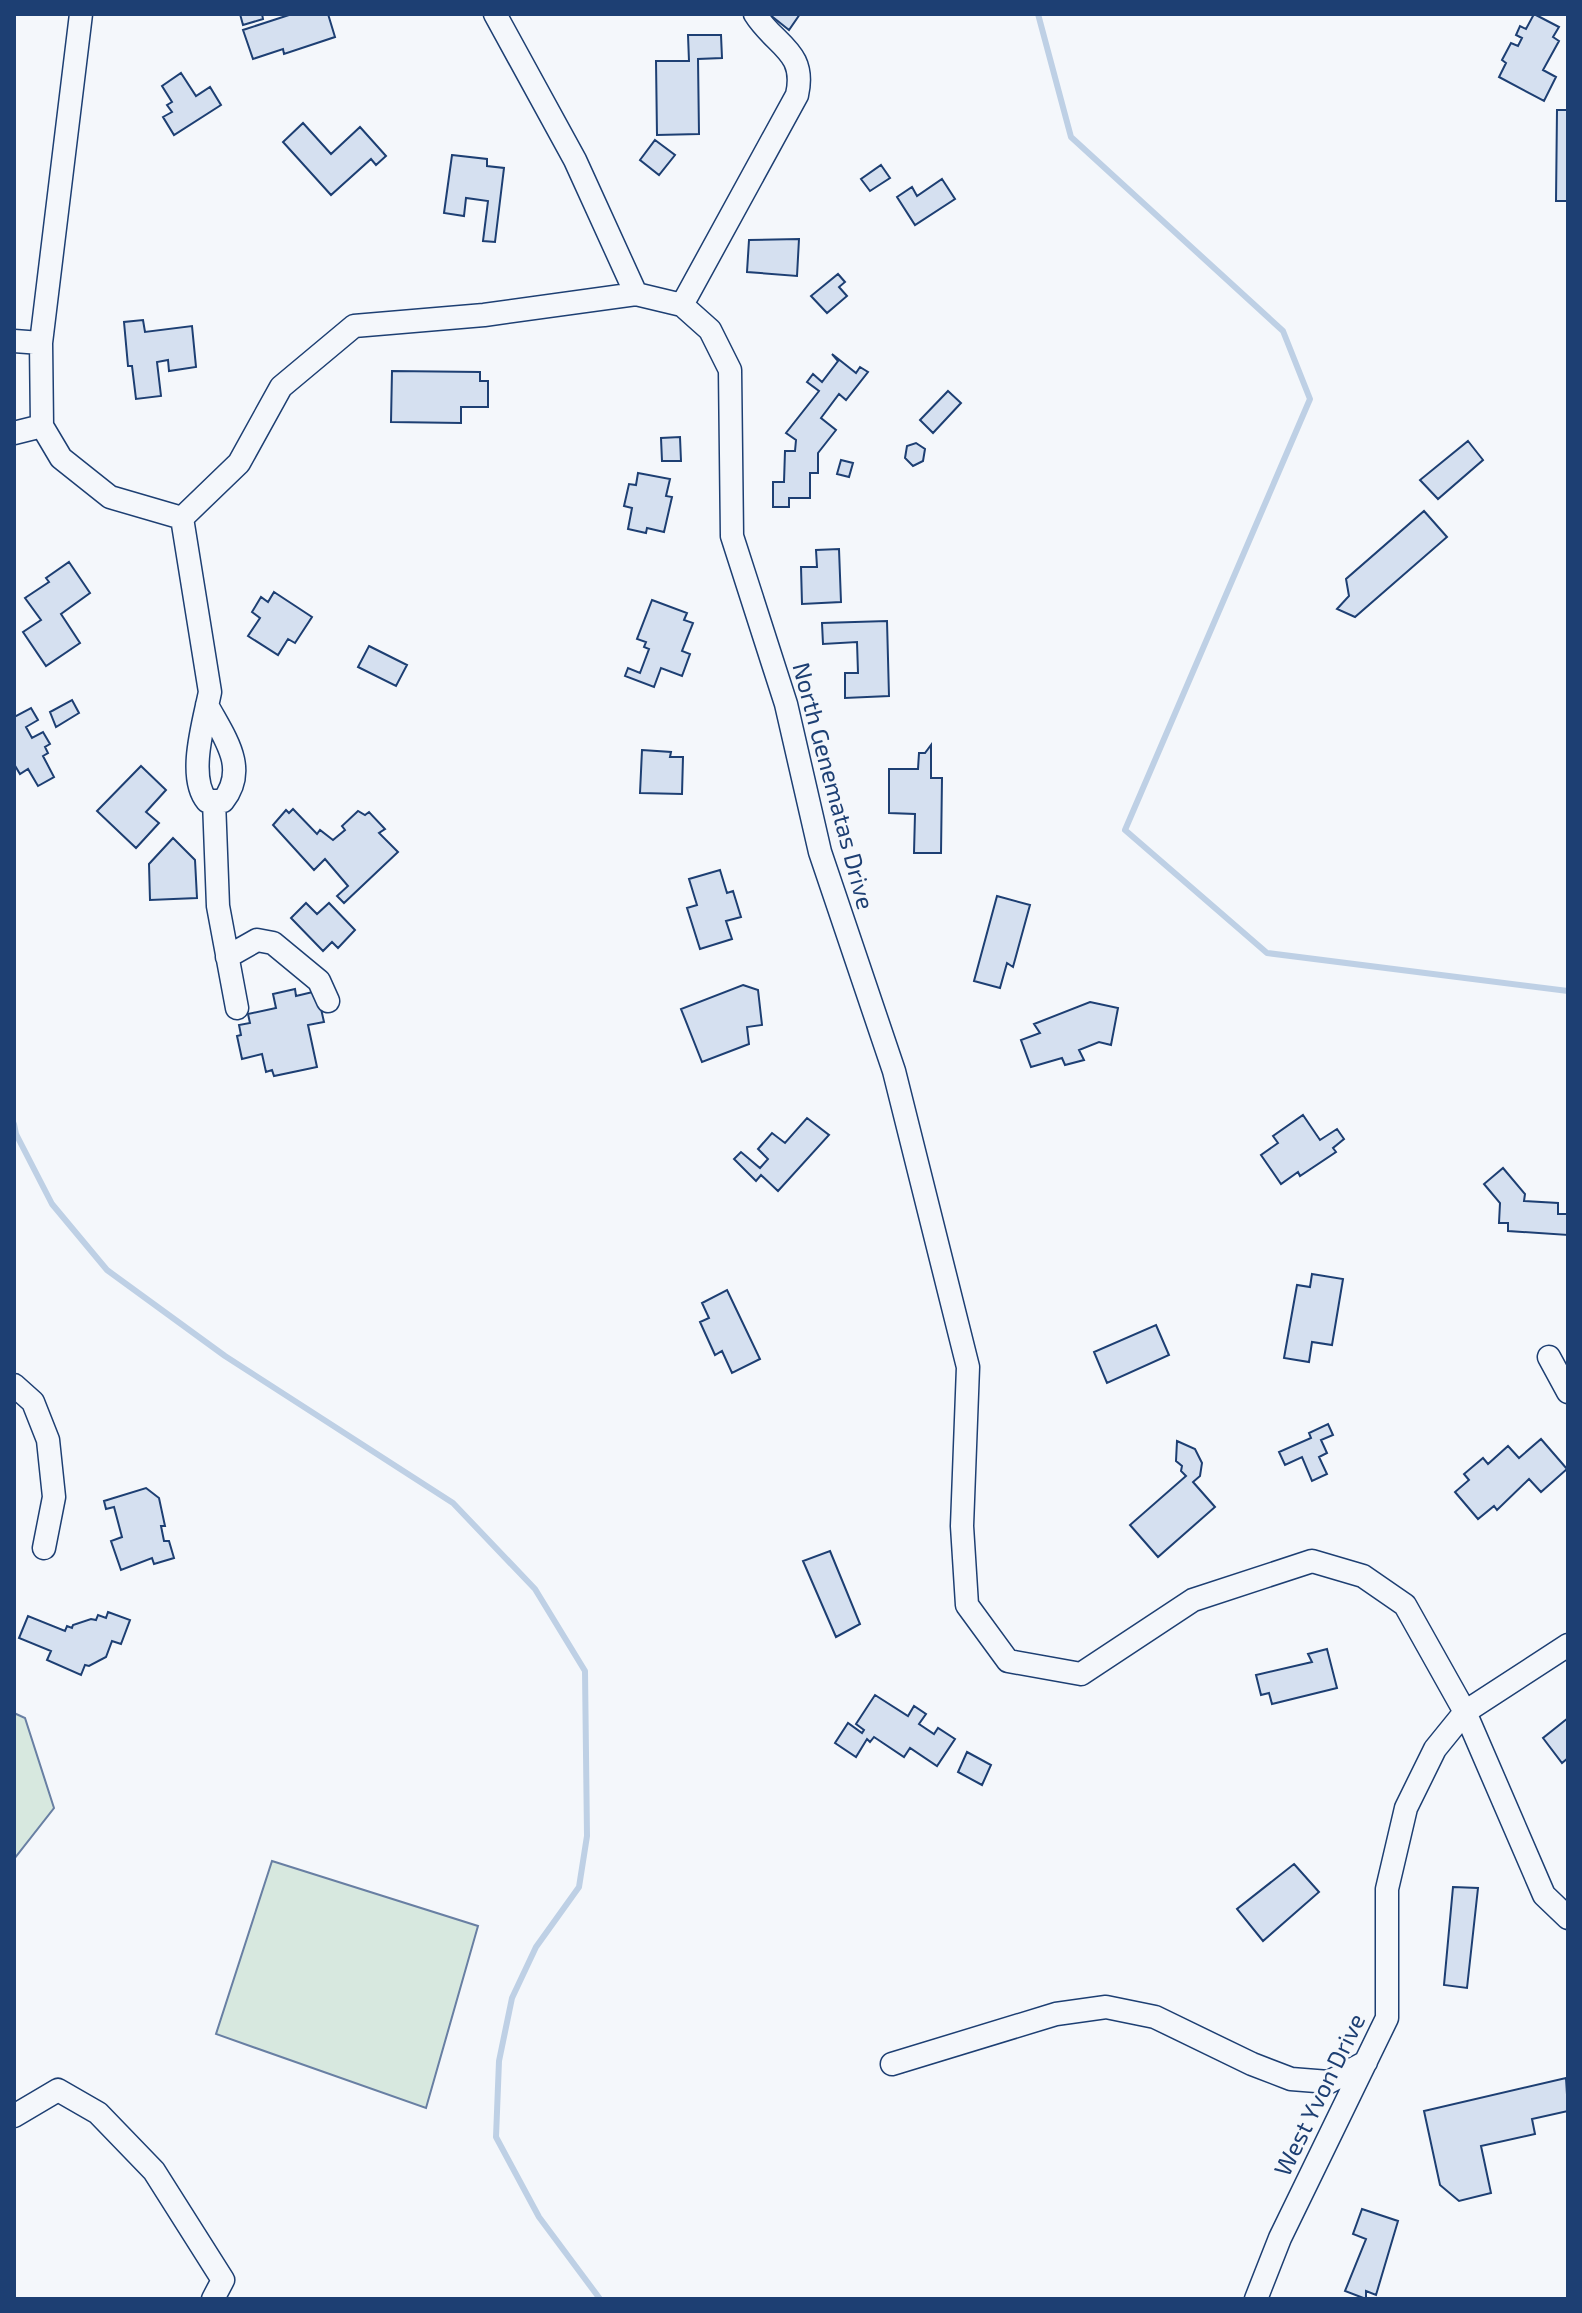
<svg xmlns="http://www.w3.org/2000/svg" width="1582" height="2313" font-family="'Exo 2',sans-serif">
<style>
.green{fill:#d7e8df;stroke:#687fa3;stroke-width:2}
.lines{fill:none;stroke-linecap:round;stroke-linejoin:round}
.stream{stroke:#bed0e5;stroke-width:6}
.building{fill:#d5e0f0;stroke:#1d3f73;stroke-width:2}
.minor-casing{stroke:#1d3f73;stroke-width:25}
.minor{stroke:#f4f7fb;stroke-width:22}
.labels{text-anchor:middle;stroke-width:6;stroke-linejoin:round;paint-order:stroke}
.street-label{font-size:24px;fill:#1d3f73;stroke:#f4f7fb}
</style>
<rect width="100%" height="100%" fill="#f4f7fb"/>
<path class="green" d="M14,1713L25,1718L54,1808L14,1859Z
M272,1861L478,1926L426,2108L216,2034Z"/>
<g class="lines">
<path class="stream" d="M1038,14L1071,137L1283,331L1310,399L1125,830L1267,953L1568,991
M14,1124L16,1134L52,1204L107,1270L225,1356L453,1503L535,1589L585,1671L587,1836L579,1887L536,1947L512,1998L499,2061L496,2137L539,2217L600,2299"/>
</g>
<path class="building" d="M240,14H262L263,19L243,25Z
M292,14H328L335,37L284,54L283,49L253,59L243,30Z
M769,14H800L789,30Z
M1534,14L1559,27L1553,37L1559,41L1543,70L1556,77L1544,101L1499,77L1506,63L1502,60L1511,43L1518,46L1522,38L1516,35L1520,26L1526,29Z
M688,35H721L722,58L698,59L699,134L657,135L656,61H689Z
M181,73L196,96L210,87L221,105L174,135L163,117L172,112L167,105L172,102L162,86Z
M1557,110H1568V201H1556Z
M303,123L331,154L360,127L386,156L376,165L371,159L331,195L283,142Z
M655,140L675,155L659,175L640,160Z
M452,155L487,159V166L504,168L495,242L483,241L488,201L466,198L464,216L444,213Z
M881,165L890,178L870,191L861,179Z
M942,179L955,199L915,225L897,197L912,187L917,196Z
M799,239L797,276L747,272L749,240Z
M838,274L845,282L839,287L847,296L827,313L811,296Z
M143,320L145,332L192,326L196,367L169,371L168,360L157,362L161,396L136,399L132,366H128L124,322Z
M832,354L856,373L860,367L868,372L846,400L839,394L821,418L836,430L818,453V473H810V498H789V507H773V482H784L785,451H795L796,440L786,433L819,391L807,382L813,374L822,382L838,361Z
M392,371L480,372V381H488V407H461V423L391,422Z
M948,391L961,403L933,433L920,420Z
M680,437L681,461H662L661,438Z
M1468,441L1483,460L1438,499L1420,480Z
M916,443L925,449L923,461L913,466L905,458L907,446Z
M841,460L853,463L849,477L837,474Z
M638,473L670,479L666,496L672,497L664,532L647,528L646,533L628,529L632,508L624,506L629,484L636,485Z
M1424,511L1447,537L1355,617L1337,609L1349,596L1346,579Z
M839,549L841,602L802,604L801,567H817L816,550Z
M69,562L90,593L61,614L80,643L46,666L23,632L41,620L25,598L49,582L46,578Z
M274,592L312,617L295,643L288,639L278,655L248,636L260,618L252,612L261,597L268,602Z
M652,600L687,613L684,620L693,623L682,651L690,654L682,676L661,668L654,687L625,676L628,668L640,673L649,649L644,647L646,642L637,639Z
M887,621L889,696L845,698V673H858L857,642L823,644L822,623Z
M369,646L407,665L396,686L358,667Z
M72,700L79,713L56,727L50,712Z
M31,708L38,720L26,727L32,738L43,732L50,744L45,747L48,753L43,756L54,777L38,786L28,769L20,774L14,764V717Z
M931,745V778H942L941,853H914L915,814L889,813V769H918L919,753H925Z
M642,750L671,752L670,757H683L682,794L640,793Z
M141,766L166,790L146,812L159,823L136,848L97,811Z
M293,809L317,834L320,830L333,840L345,830L342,826L358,811L365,815L369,812L385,829L379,833L398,852L344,903L337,896L348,886L325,859L314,870L273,825L286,810L289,813Z
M173,838L195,860L197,898L150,900L149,864Z
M720,870L727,893L733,891L741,917L726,921L732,939L700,949L687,908L697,905L689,879Z
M997,896L1030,905L1013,967L1007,963L1000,988L974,981Z
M306,903L317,914L329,903L355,930L338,948L332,942L323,951L291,918Z
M743,985L758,990L762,1025L747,1027L749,1044L702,1062L681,1009Z
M295,989L296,996L317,991L324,1022L308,1025L317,1067L274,1076L272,1070L266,1072L262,1054L242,1059L237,1036L241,1035L239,1025L250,1023L248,1014L276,1008L273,994Z
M1090,1002L1118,1008L1111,1045L1099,1042L1079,1050L1084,1060L1065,1065L1062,1058L1031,1067L1021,1040L1040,1033L1034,1024Z
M1303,1115L1320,1140L1337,1129L1344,1139L1333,1148L1336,1152L1300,1176L1298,1172L1281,1184L1261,1155L1278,1143L1273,1136Z
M807,1118L829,1135L778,1191L761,1175L756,1181L734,1159L741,1152L760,1168L768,1159L758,1149L772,1133L785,1143Z
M1503,1168L1525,1194L1524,1201L1558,1203V1214H1568V1235L1508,1231V1223H1499L1500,1203L1484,1184Z
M1312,1274L1343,1279L1332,1345L1312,1342L1309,1362L1284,1358L1297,1285L1310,1287Z
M727,1290L760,1359L732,1373L722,1351L715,1355L700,1322L709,1318L702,1303Z
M1156,1325L1169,1355L1107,1383L1094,1352Z
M1328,1424L1333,1435L1321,1440L1327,1453L1319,1457L1327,1474L1312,1481L1302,1457L1285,1465L1279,1452L1311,1438L1309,1433Z
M1541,1439L1567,1469L1541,1492L1529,1479L1497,1510L1494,1506L1478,1519L1455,1492L1469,1480L1464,1474L1483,1458L1488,1464L1508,1446L1519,1458Z
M1177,1441L1195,1449L1202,1463L1200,1476L1193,1482L1215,1507L1158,1557L1130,1525L1186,1476L1181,1471L1182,1466L1176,1461Z
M146,1488L159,1498L165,1526H161L164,1541H169L174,1558L154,1564L152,1558L121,1570L111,1541L122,1537L114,1507L106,1509L104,1501Z
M830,1551L860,1624L836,1637L803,1561Z
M108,1612L130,1620L121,1644L112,1641L106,1657L89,1666L85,1665L81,1675L47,1660L51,1651L19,1638L28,1616L65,1631L67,1626L72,1628L73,1625L91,1619L96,1620L98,1615L106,1618Z
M1327,1649L1337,1688L1272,1704L1269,1693L1261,1695L1256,1675L1312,1662L1308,1654Z
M875,1695L908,1716L914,1706L926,1714L919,1724L934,1734L938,1728L955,1739L937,1766L910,1748L904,1757L874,1737L870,1742L867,1739L856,1757L835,1743L848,1723L862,1733L864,1730L856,1724Z
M1568,1718V1758L1562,1763L1543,1738Z
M967,1752L991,1765L982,1785L958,1772Z
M1294,1864L1319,1892L1263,1941L1237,1909Z
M1453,1887L1478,1888L1467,1988L1444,1985Z
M1566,2078L1568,2111L1532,2119L1535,2134L1481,2146L1491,2193L1459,2201L1440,2185L1424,2111Z
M1362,2209L1398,2221L1376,2295L1366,2291V2299L1345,2291L1366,2239L1353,2234Z"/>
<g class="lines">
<defs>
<path id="minor" d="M81,14L41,343L42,426L61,458L110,497L182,518L239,463L281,387L354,326L484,315L636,294L682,305L710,330L730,370L732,536L786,704L820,852L894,1071L968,1367L962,1526L967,1605L1008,1661L1081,1674L1193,1600L1312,1561L1363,1576L1405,1605L1465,1712L1544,1895L1568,1918
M495,14L575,160L636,294
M682,305L797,95C807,51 775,46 755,14
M14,341L41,343
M14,433L42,426
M182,518L210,692C204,722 187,777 207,801H223C249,768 224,737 207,705
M214,801L218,906L237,1008
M227,957L257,940L273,943L319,981L328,1001
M1549,1357L1568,1392
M14,1385L33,1402L48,1440L54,1497L44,1548
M892,2064L1056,2014L1106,2007L1155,2017L1252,2064L1291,2079L1329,2082L1366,2062
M14,2116L58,2090L98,2113L154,2171L223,2280L213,2299
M1256,2299L1280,2238L1387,2018V1889L1406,1808L1435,1749L1465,1712L1568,1645"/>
</defs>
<use href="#minor" class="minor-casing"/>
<use href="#minor" class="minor"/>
</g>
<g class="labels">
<g class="street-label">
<text transform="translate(833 786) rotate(75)" y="8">North Genematas Drive</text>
<text transform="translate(1320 2095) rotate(-64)" y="8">West Yvon Drive</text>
</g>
</g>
<rect width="1582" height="2313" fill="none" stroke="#1d3f73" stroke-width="32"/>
</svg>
